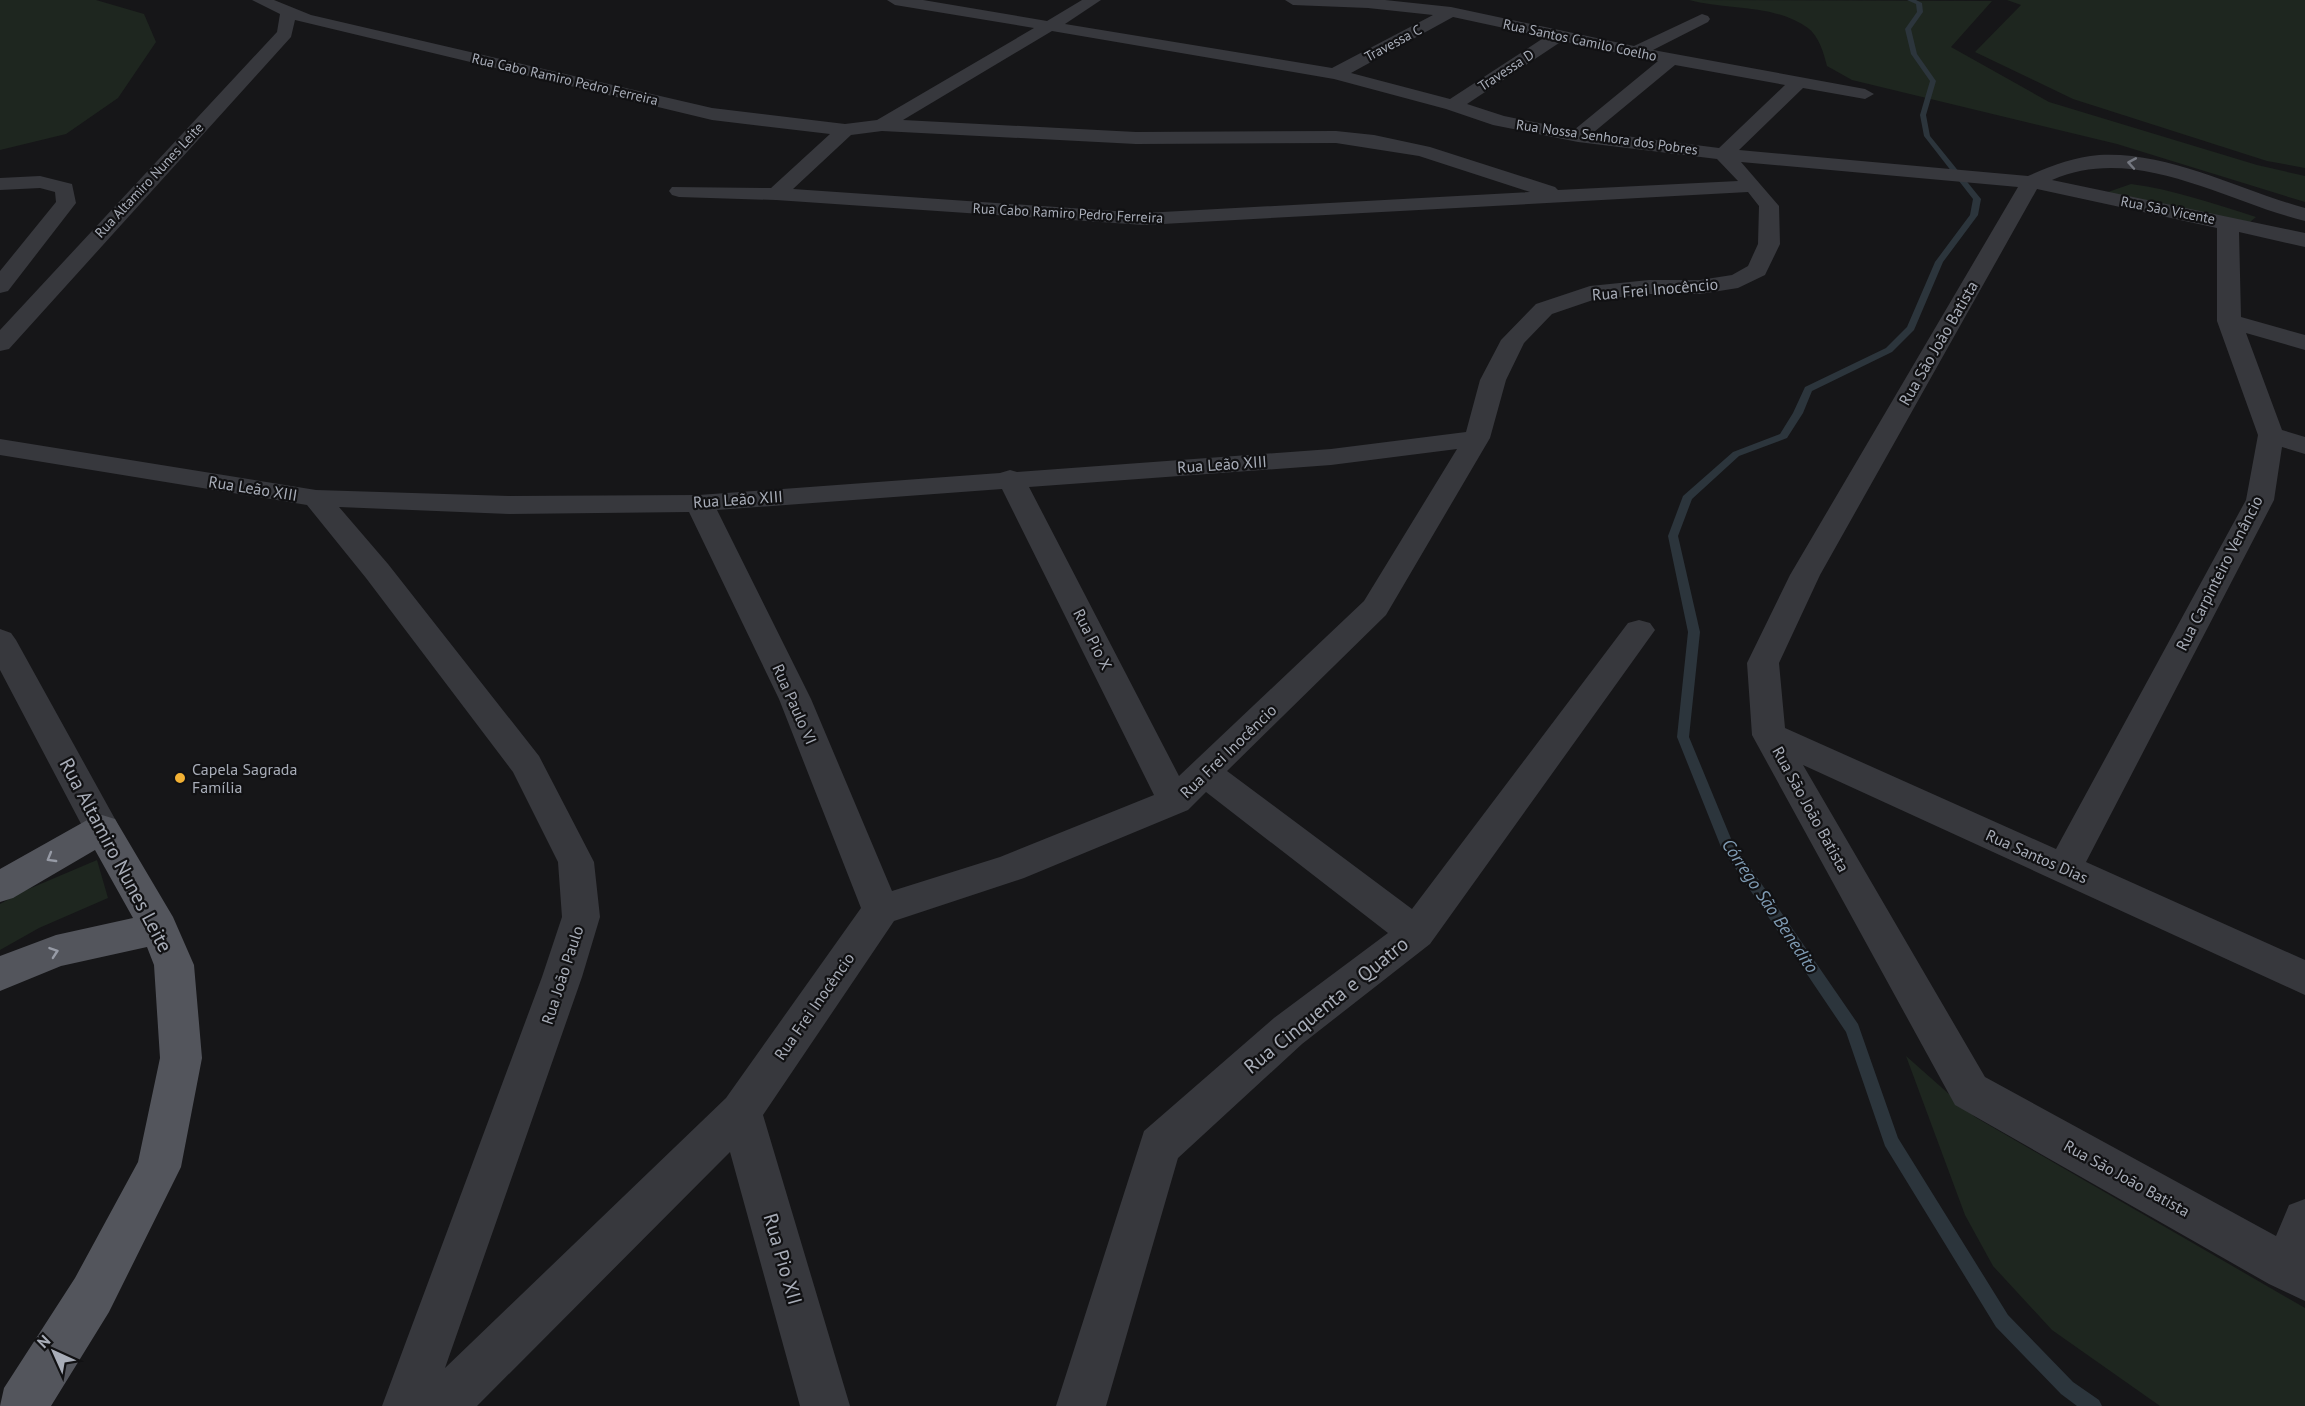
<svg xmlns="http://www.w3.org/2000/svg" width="2305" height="1406" font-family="'PT Sans',sans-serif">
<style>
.green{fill:#1e261f}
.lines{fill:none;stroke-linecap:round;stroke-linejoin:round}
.stream{fill:#2c353c;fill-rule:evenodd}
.minor{fill:#37383d;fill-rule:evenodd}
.major{fill:#53555c;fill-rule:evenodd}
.oneway{stroke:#757881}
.oneway2{stroke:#979ba6}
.poi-dot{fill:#f2b134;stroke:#111113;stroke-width:2}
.labels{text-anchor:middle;stroke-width:4.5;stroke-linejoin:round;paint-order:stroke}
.far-street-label{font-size:14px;fill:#a8adb8;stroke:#111113}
.street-label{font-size:16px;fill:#a8adb8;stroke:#111113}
.poi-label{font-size:16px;fill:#a8adb8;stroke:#111113;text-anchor:start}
.water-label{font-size:18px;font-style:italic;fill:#7f9bb3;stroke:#111113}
.near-street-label{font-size:20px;fill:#a8adb8;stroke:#111113}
</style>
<rect width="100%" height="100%" fill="#161618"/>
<path class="green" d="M0,0H96L144,14L156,42L118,98L66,134L0,150Z
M1689,0L1992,1L1951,47L2049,102L2257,165L2305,176V202L2117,144L1852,80L1827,66C1824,54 1819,36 1808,28C1775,4 1727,10 1689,0Z
M2007,0H2305V168L2267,161L2073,99L1975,52L2021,5Z
M2131,184C2175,190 2215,204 2256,217L2250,222L2105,193Z
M97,860L108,898L39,928L0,950V904L24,891Z
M1906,1056L1975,1117L2305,1308V1406H2160L2052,1330L1993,1266L1965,1215Z"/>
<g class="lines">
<path class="stream" d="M1907,0H1916L1922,3L1923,12L1911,29L1917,54L1936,81L1926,115L1930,136L1981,199L1978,215L1943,262L1914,330L1892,352L1812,391L1803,413L1787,438L1739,456L1692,499L1678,536L1700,632L1689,737L1732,841L1858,1024L1898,1138L2008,1315L2073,1382L2099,1400L2102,1406H2077L2061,1394L1996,1327L1885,1146L1846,1032L1721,847L1677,737L1688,632L1668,536L1683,496L1733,452L1780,434L1793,413L1805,387L1886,348L1907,327L1935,262L1970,215L1973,199L1924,136L1920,115L1930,81L1911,54L1905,29L1917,12L1916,4Z"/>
<path class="minor" d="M252,0H274L311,15L712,108L845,124L877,120L1034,28L895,5L887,0H923L1047,21L1082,0H1101L1065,24L1332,68L1433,15L1368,8L1293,5L1285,0H1385L1451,7L1634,46L1702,14L1708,16L1710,19L1708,22L1653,50L1865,89L1874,94L1865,99L1803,88L1739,150L2028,176C2051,166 2074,157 2099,155C2169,151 2239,190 2305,208V221C2224,201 2135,143 2052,180L2305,233V247L2239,232L2241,317L2305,335V350L2246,333L2282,430L2305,437V454L2282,447L2274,500L2086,862L2305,960V995L1803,765L1985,1077L2276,1236L2289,1205L2305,1199V1301L2269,1284L1955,1105L1752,735L1747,663L1790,575L2018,187L1741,162L1779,206L1780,244L1765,275L1738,288L1700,294H1649L1593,300L1552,314L1524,343L1506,380L1490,438L1386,615L1227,771L1412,909L1628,623L1639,620L1650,623L1655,630L1430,944L1302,1044L1178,1158L1106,1406H1056L1144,1131L1274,1018L1388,933L1206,792L1188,810L1024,878L894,921L763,1115L850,1406H800L730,1152L477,1406H382L542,977L562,917L558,862L513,772L366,578L307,505L0,455V439L316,490L509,496L699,495L1000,473L1010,470L1017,472L1331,449L1466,432L1480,380L1501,340L1536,304L1590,286L1649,280H1700L1732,275L1748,266L1758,244L1759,206L1748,192L1144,225L776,200L679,197L672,195L669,191L672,187L771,188L830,134L712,120L295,20L291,37L9,349L0,351V330L277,32L280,14ZM1453,17L1545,37L1450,99L1351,73ZM1052,31L1334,79L1446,109L1493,125L1578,142L1717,159L1738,181L1558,190L1555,187L1430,147L1374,135L1336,131L1136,132L903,120ZM1562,41L1658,61L1574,130L1504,116L1467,104ZM1675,65L1785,85L1719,148L1594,132ZM882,131L1136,144L1336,143L1419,156L1530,192L1144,213L793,189L851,135ZM2037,189L2217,228V321L2258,435L2246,500L2056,849L1785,728L1779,663L1820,575ZM1457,449L1364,601L1179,776L1029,487L1331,465ZM1002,489L1154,795L1000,857L892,891L811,699L717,510ZM339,507L509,514L689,512L779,699L861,908L726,1098L445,1368L582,977L600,917L594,862L539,756L388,564Z
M40,176L72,184L76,203L8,291L0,293V271L56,202L55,192L40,188L0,190V178Z
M0,629L11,633L16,640L115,819L120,829L115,839L102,843L89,839L0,670Z"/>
<path class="major" d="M102,815L115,819L173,917L194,965L202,1058L181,1167L109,1312L51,1406H0L4,1388L75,1278L138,1162L160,1058L154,965L147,947L61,966L0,991V956L56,935L133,918L95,850L13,898L0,902V869L89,819Z"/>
</g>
<defs><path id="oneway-chevron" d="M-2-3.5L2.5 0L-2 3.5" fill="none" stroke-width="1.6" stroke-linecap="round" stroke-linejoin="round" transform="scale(1.5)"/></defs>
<use class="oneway" href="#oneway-chevron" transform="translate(2132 163) rotate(-170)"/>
<g class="oneway2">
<use href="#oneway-chevron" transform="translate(51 858) rotate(150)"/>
<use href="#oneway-chevron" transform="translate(54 952) rotate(-19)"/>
</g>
<circle class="poi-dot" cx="180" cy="778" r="6"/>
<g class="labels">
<g class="far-street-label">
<text transform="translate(1580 40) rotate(12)" y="5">Rua Santos Camilo Coelho</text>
<text transform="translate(1393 43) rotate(-28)" y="5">Travessa C</text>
<text transform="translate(1506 70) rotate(-33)" y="5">Travessa D</text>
<text transform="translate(565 79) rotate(13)" y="5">Rua Cabo Ramiro Pedro Ferreira</text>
<text transform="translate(1607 137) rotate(8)" y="5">Rua Nossa Senhora dos Pobres</text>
<text transform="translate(149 180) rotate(-47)" y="5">Rua Altamiro Nunes Leite</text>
<text transform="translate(2168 210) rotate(11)" y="5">Rua São Vicente</text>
<text transform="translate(1068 213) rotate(3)" y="5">Rua Cabo Ramiro Pedro Ferreira</text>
</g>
<g class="street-label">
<text transform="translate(1655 289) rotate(-5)" y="6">Rua Frei Inocêncio</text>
<text transform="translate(1938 343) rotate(-60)" y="6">Rua São João Batista</text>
<text transform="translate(1222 464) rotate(-4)" y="6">Rua Leão XIII</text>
<text transform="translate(253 488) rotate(9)" y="6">Rua Leão XIII</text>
<text transform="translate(738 499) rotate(-4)" y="6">Rua Leão XIII</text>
<text transform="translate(2219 573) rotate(-63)" y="6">Rua Carpinteiro Venâncio</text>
<text transform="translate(1093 639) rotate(63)" y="6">Rua Pio X</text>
<text transform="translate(795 704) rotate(66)" y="6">Rua Paulo VI</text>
<text transform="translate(1228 751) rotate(-44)" y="6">Rua Frei Inocêncio</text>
<text transform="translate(1811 809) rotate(61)" y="6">Rua São João Batista</text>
<text transform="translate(2037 856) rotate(24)" y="6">Rua Santos Dias</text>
<text transform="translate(562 975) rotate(-72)" y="6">Rua João Paulo</text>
<text transform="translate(814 1006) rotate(-55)" y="6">Rua Frei Inocêncio</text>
<text transform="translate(2127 1178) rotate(29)" y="6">Rua São João Batista</text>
</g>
<g class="poi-label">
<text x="192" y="775">Capela Sagrada<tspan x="192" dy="18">Família</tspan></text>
</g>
<g class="water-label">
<text transform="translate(1770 906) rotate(56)" y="6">Córrego São Benedito</text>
</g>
<g class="near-street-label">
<text transform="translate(116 855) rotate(62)" y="7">Rua Altamiro Nunes Leite</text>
<text transform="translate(1326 1005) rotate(-39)" y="7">Rua Cinquenta e Quatro</text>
<text transform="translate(783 1259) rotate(74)" y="7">Rua Pio XII</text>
</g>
</g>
<g transform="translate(54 1352) rotate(315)" stroke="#111113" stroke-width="4.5" paint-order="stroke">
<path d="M0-4.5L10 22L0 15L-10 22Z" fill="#a8adb8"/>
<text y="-9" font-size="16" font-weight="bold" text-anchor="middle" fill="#a8adb8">N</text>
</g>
</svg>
